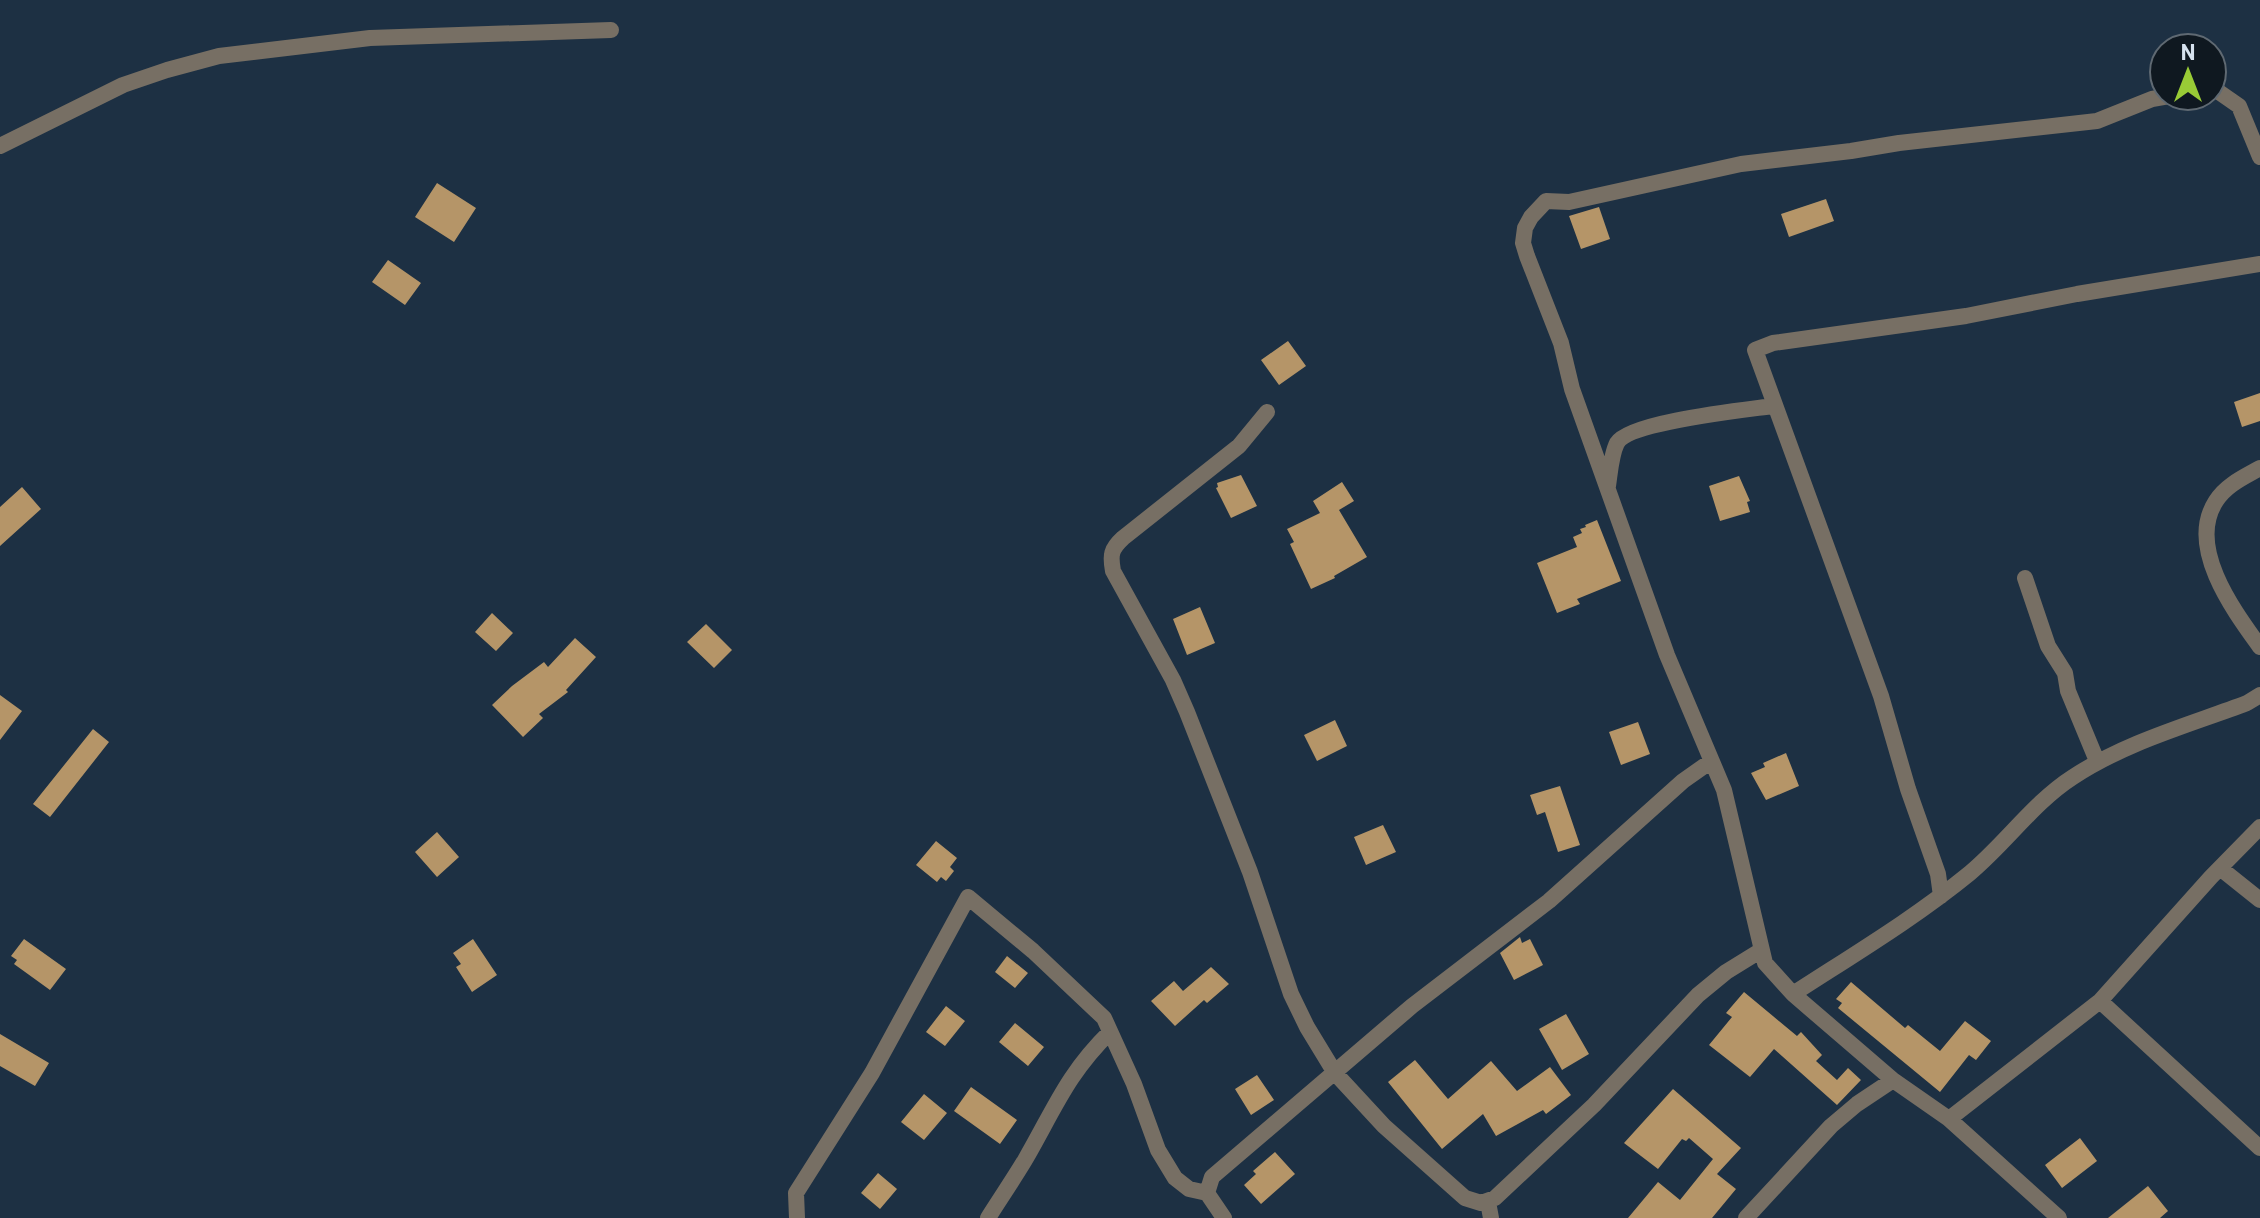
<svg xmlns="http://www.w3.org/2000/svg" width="2260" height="1218" font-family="Barlow,sans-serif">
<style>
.building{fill:#b59568}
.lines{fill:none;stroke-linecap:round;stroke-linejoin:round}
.street{stroke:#776f64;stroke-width:16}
</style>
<rect width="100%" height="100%" fill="#1d3043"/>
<path class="building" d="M437,183L476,208L454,242L415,217Z
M1826,199L1834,221L1789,237L1781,214Z
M1599,207L1610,239L1581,249L1569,216Z
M388,260L421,283L405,305L372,282Z
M1288,341L1306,366L1279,385L1261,360Z
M2260,393V421L2242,427L2234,402Z
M1241,475L1257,506L1231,518L1216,488L1218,487L1217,483Z
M1739,476L1750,501L1747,502L1750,512L1720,521L1709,486Z
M1342,482L1354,501L1339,510L1367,557L1334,576L1335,578L1311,589L1290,544L1294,542L1287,529L1320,513L1313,501Z
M22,487L41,509L0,546V507Z
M1597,520L1621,581L1577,599L1580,604L1557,613L1537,563L1577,547L1573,537L1582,533L1580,529L1586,527L1585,525Z
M1200,607L1215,643L1187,655L1173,619Z
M492,613L513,633L496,651L475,632Z
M706,624L732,650L714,668L687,642Z
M575,638L596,657L566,690L568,692L539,714L543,718L523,737L492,705L512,686L544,662L548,667Z
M0,695L22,711L0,740Z
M1335,720L1347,746L1317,761L1304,735Z
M1638,722L1650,754L1621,765L1609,732Z
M93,729L109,742L50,817L33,804Z
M1786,753L1799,786L1766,800L1751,773L1765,767L1763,763Z
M1560,786L1580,845L1558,852L1545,812L1537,815L1530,795Z
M1383,825L1396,852L1366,865L1354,837Z
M437,832L459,857L437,877L415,852Z
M936,841L957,858L950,867L954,871L946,881L941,877L937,882L916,865Z
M1520,937L1522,943L1530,939L1543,965L1514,980L1500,953Z
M24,939L66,969L50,990L14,964L17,960L11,956Z
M473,939L497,975L472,992L456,967L461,964L453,953Z
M1007,956L1028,973L1015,988L995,972Z
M1211,967L1229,984L1207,1003L1204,1000L1175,1026L1151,1001L1174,981L1183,991Z
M1851,982L1905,1028L1908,1025L1940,1051L1965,1021L1991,1041L1976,1060L1969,1055L1940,1092L1838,1008L1842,1003L1836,999Z
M1744,992L1797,1036L1801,1032L1822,1055L1816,1061L1837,1080L1848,1068L1861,1080L1837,1105L1774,1049L1750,1077L1709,1045L1732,1017L1726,1013Z
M946,1006L965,1021L945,1046L926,1032Z
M1566,1014L1589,1054L1562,1070L1539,1029Z
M1015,1023L1044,1047L1028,1066L999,1042Z
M0,1034L49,1063L35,1086L0,1066Z
M1415,1060L1448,1099L1491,1061L1517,1091L1550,1067L1571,1095L1546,1114L1543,1110L1496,1136L1483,1114L1442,1149L1388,1082Z
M1257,1075L1274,1100L1251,1115L1235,1089Z
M971,1087L1017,1120L1000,1144L954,1111Z
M1673,1089L1741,1148L1717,1174L1736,1189L1712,1218H1628L1658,1182L1680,1200L1713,1159L1689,1138L1686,1141L1682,1139L1658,1169L1624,1143Z
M924,1094L947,1113L924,1140L901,1122Z
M2080,1138L2097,1161L2062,1188L2045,1165Z
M1275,1152L1295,1174L1261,1204L1244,1185L1256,1174L1253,1171Z
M878,1173L897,1189L880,1209L861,1193Z
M2148,1186L2168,1211L2160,1218H2108Z"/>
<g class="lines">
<path class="street" d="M2212,91L2216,90L2239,106L2260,157
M0,146L123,85L167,70L219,56L370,38L611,30
M1267,412L1239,446L1123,538C1111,549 1110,555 1113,571L1173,680L1187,712L1250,872L1291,994L1307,1027L1335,1073L1384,1126L1465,1198L1481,1203L1495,1198L1594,1105L1698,995L1726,972L1760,951
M2260,468C2244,477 2226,485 2216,501C2186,547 2234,611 2260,647
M1608,486C1610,473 1611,455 1617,443C1629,422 1745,410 1773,406
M2025,578L2048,646L2065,673L2068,691L2097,761
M2220,868L2260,900
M1941,896L1938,874L1908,789L1881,696L1755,350L1773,343L1966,316L2077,294L2260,264
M1793,994C1853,955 1915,918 1970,873C2006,843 2034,802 2073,777C2126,742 2189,725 2247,703L2260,695
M2100,1001L2260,1148
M1949,1119L2100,1001L2211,877L2260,827
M1488,1202L1491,1218
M797,1218L796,1193L872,1073L968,897L1033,951L1104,1018L1134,1084L1158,1150L1175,1178L1189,1189L1207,1193
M988,1218C1000,1199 1013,1180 1025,1160C1054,1110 1067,1074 1110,1032
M1224,1218L1207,1193L1212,1177L1412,1006L1549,901L1683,781L1710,762
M1746,1218L1831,1126L1857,1104L1893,1080
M2059,1218L1949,1119L1893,1080L1793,994L1765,963L1724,790L1667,655L1572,389L1561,343L1527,256L1523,243L1525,228L1531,217L1546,201L1569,202L1741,164L1851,151L1899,143L2097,121L2152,99L2169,96"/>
</g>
<g transform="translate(2188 72)"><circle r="38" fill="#0f1820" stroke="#5f6972" stroke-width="2"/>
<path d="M0-6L14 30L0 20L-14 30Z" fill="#99cb36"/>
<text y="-12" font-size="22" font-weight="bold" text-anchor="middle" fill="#d6e2ee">N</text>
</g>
</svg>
